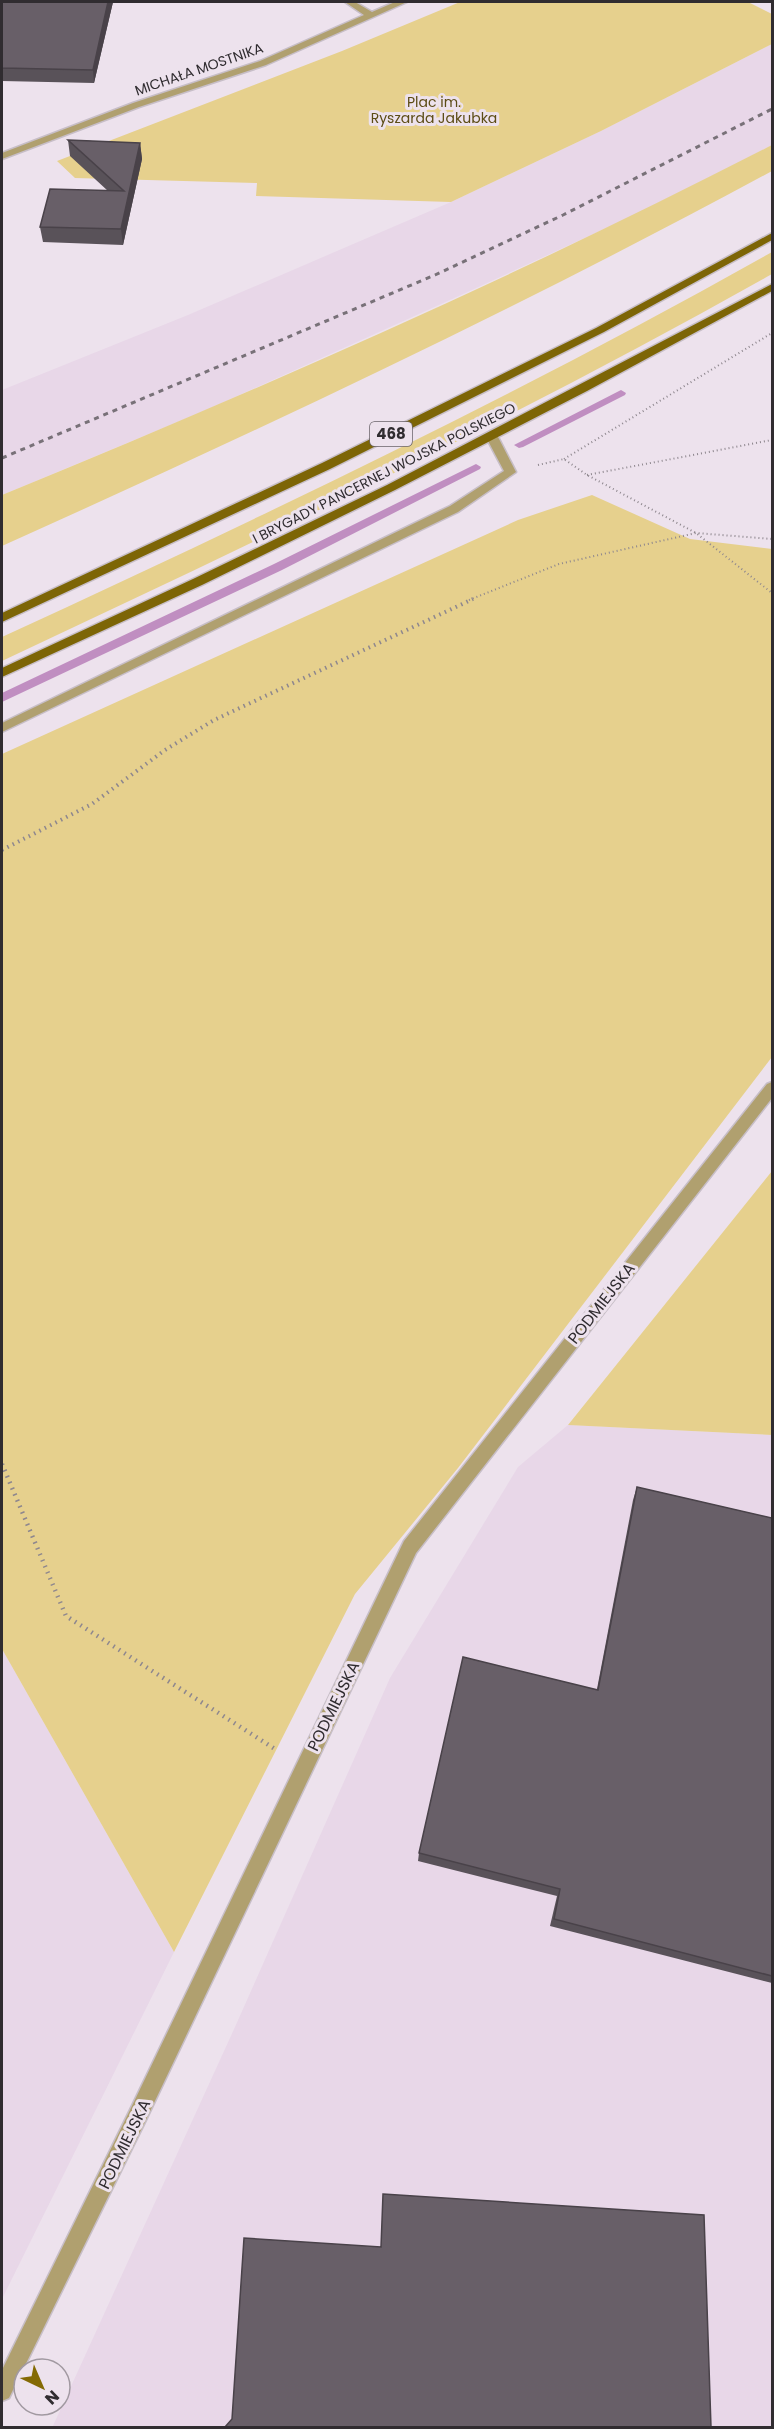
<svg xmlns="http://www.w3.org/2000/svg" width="774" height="2429" font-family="Poppins,sans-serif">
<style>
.built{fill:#e8d7e8}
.green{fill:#e6d08d}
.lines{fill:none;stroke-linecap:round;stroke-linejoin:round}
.stream{fill:#c08ec1;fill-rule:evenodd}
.service-casing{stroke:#c7bec7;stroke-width:3}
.minor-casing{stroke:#c7bec7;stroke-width:3}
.primary-casing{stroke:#c7bec7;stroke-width:3}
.path-far2{stroke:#8e878e;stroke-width:2;stroke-dasharray:1 3;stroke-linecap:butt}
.path-far1{stroke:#8e878e;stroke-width:4;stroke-dasharray:1.5 4.5;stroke-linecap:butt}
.path{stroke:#8e878e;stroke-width:4.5;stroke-dasharray:1.5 5;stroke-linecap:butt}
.service{fill:#b0a06f;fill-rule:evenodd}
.minor{fill:#b0a06f;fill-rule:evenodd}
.primary{fill:#7d6506;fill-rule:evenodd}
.rail{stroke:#787178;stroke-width:3;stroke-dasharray:5 5;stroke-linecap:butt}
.wall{fill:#595259}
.shaded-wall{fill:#494249}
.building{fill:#685f68;stroke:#494249;stroke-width:1.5}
.labels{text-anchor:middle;stroke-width:6;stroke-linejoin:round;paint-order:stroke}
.far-street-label{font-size:14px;fill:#302c30;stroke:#ede2ed}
.far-park-label{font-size:14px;fill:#5c4c16;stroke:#ede2ed}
.shield{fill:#ede2ed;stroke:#696369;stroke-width:1.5}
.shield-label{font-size:15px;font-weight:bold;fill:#302c30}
.street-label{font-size:16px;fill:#302c30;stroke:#ede2ed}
</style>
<rect width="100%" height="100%" fill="#ede2ed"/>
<path class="built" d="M772,44V145L654,206L461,295L204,411L2,495V390L188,315L451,202L601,131Z
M568,1425L772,1435V2427L52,2428L235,2027L390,1678L518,1467Z
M2,1649L174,1952L2,2299Z"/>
<path class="green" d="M460,2H748L772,14V44L601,131L451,202L256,196L257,183L75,178L57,161L342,51Z
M772,145V171C521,307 262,429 2,546V495C263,388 522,274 772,145Z
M772,252V274C522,415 262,539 2,661V637C262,517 522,393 772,252Z
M592,495L690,539L772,549V1057L458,1468L355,1594L174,1952L2,1649V754L518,520Z
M772,1171V1435L568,1425Z"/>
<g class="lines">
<path class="stream" d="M621,390L626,393L625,395L523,447L519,448L514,445Z
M476,464L481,467L480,469L282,570L2,702V693L274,564Z"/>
<defs>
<path id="service" d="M492,433L498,437L516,472L458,512L2,732V723L450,506L504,471L486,437Z"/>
<path id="minor" d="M345,2H355L372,12L395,2H407L266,65L139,107L2,159V153L133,103L260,61L364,15Z
M772,1082V1098L416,1553L144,2124L9,2398L2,2401V2370L130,2110L404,1541L767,1084Z"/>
<path id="primary" d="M772,233V240L604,332L330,469L2,622V613L322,463L596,328Z
M772,284V291L587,391L395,490L202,585L2,677V668L193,579L387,485Z"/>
</defs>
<use href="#service" class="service-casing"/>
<use href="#minor" class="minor-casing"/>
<use href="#primary" class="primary-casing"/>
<path class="path-far2" d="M564,459L772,333
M538,465L564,459L587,475L696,533L772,593
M587,475L772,440
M469,600L559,564L696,533L772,539"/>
<path class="path-far1" d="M2,850L92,804L165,750L214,720L473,599"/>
<path class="path" d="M2,1464L66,1616L275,1749"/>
<use href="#service" class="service"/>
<use href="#minor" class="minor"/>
<use href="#primary" class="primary"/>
<path class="rail" d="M2,458L435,275L563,215L772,109"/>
</g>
<path class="wall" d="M2,2H113L94,83L2,81Z
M68,140L140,143L142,159L123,245L43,242L40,227L108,191L70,156Z
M637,1487L772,1518V1983L550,1926L557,1896L418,1861L419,1853L597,1689L633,1500Z"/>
<path class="shaded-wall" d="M108,2H113L94,83L93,70Z
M140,143L142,159L123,245L121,229Z"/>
<path class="building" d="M2,2H108L93,70L2,68Z
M68,140L140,143L121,229L40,227L50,189L124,191Z
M637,1487L772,1518V1976L554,1919L560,1889L419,1853L463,1657L598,1690Z
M383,2194L704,2215L711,2427H225L232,2419L244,2238L381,2247Z"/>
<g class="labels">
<g class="far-street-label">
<text transform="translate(199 69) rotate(-19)" y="5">MICHAŁA MOSTNIKA</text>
<text transform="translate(384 473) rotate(-27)" y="5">I BRYGADY PANCERNEJ WOJSKA POLSKIEGO</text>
</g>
<g class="far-park-label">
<text x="434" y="107">Plac im.<tspan x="434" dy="16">Ryszarda Jakubka</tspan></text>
</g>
<rect class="shield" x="370" y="422" width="42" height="24" rx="4.5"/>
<g class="shield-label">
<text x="391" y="439">468</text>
</g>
<g class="street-label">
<text transform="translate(601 1303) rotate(-52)" y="6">PODMIEJSKA</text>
<text transform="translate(333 1706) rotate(-64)" y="6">PODMIEJSKA</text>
<text transform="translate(124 2144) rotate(-64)" y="6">PODMIEJSKA</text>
</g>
</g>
<rect width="774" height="2429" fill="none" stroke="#302c30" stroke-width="6"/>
<g transform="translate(42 2387) rotate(136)"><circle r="28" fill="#ede2ed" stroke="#a199a1" stroke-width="1.5"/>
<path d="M0-4.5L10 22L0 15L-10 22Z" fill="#846a04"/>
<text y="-9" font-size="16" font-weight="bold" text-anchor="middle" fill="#302c30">N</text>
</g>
</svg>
